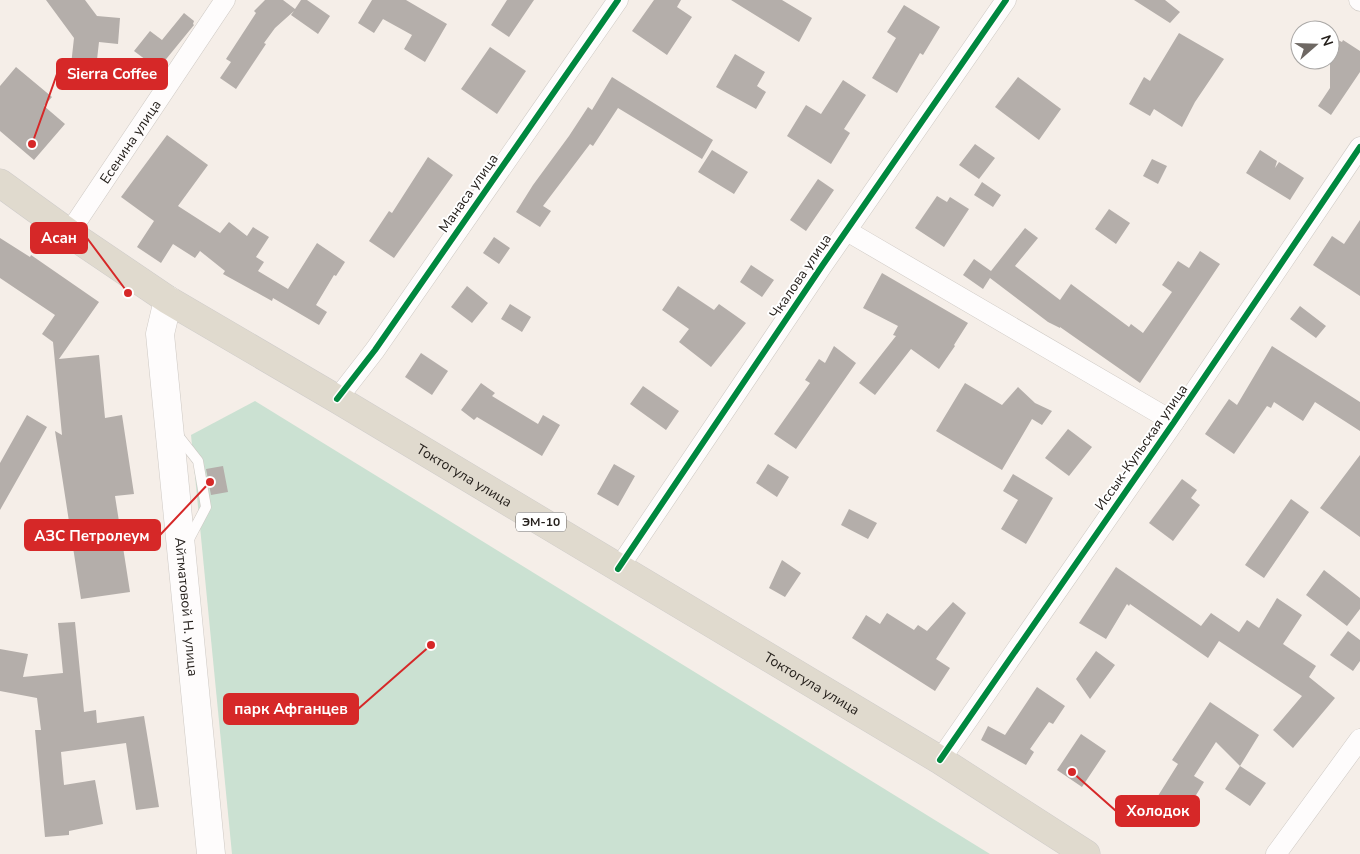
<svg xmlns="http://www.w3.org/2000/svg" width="1360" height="854" font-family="'Nunito Sans',sans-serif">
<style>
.green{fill:#cbe1d2}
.building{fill:#b4aeaa}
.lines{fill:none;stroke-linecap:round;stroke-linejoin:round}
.service-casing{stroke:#cec9c4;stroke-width:11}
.minor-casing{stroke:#cec9c4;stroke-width:21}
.secondary-casing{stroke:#cec9c4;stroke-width:29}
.trunk-casing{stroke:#cfccca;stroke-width:29}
.service{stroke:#fefcfc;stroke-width:10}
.minor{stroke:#fefcfc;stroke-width:20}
.secondary{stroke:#fefcfc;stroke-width:28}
.trunk{stroke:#e0dace;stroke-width:28}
.cycleway-casing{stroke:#fff;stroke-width:9}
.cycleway{stroke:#00873e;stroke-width:6}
.labels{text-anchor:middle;stroke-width:4;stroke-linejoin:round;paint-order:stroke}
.shield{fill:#fff;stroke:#666360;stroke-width:1}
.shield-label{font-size:12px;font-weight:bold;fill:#25201c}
.street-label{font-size:14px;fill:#25201c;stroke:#fff}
.leader{fill:none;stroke:#d62828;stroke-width:2}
.callout-dot{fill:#d62828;stroke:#fff;stroke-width:2}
.callout{fill:#d62828;stroke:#d62828;stroke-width:2}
.callout-label{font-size:15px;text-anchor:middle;font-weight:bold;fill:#fff}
</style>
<rect width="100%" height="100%" fill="#f5eee8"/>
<path class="green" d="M255,401L990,854H232L191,435Z"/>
<path class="building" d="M46,0H85L97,16L120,18L118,44L99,42L94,86L69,83L74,38Z
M265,0H283L295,9L301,0H307L330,16L318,34L291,15L294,11L275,28L264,43L266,44L236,89L220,78L231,62L226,59L256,13L254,11Z
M372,0H406L447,24L425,62L404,49L412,35L383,19L374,33L358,23Z
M507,0H534L509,37L491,25Z
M654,0H681L677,7L692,17L667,55L632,31Z
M731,0H782L812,18L799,42Z
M1134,0H1165L1180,12L1170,23Z
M904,5L940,27L923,55L920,53L897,93L872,78L896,38L887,32Z
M184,13L194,21L193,24L194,25L158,69L134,51L150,31L162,40Z
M1179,33L1224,59L1195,102L1182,127L1154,109L1150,116L1129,104L1144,77L1150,81Z
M1330,36L1342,42L1343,40L1360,51V72L1331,115L1318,106L1330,88Z
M490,47L526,71L497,114L461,89Z
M735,54L765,72L757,86L766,92L756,109L716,87Z
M16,67L52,97L44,106L65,124L34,160L0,131V86Z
M612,77L713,140L702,159L618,108L593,146L590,144L543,206L551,211L540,227L516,212L533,185L569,136L588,107L592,110Z
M1018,77L1061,109L1039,140L995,107Z
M843,80L866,95L844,129L850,133L831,164L787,136L806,105L821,114Z
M167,135L208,165L178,206L220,233L229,222L247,236L253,227L269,237L256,257L264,262L258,271L288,289L317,243L345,262L336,276L334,275L316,305L327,312L319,325L273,298L272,301L223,274L225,271L200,251L195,258L173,244L161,263L137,247L154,221L121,197Z
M975,144L995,158L979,179L959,165Z
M712,150L748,172L734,194L698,172Z
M1260,150L1277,161L1275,168L1279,162L1304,178L1290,200L1246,173Z
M428,157L453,175L394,258L369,241L389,211L392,213Z
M1152,159L1167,166L1158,184L1143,176Z
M818,179L834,190L806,231L790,220Z
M982,182L1001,195L993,207L974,195Z
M937,196L947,202L950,197L969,209L944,247L915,228Z
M1109,209L1130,223L1116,244L1095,229Z
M1360,220V296L1313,265L1332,236L1344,244Z
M1025,228L1038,238L1015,266L1060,300L1071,284L1129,327L1131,324L1143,333L1172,292L1162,285L1178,261L1189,268L1200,251L1220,264L1140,383L1060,327V328L1048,322L990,278L983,289L963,275L974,259L991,271Z
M494,237L510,248L499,264L483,253Z
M0,238L30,257L31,255L99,302L59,359L99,355L105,418L122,415L134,494L115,496L130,592L81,599L55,431L62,435L53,342L42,334L55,315L0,278Z
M751,265L774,280L762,297L740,282Z
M882,273L968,323L954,345L955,346L939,369L911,349L875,395L859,383L896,336L893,335L898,326L863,308Z
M467,286L488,303L472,323L451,307Z
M678,286L714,310L719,304L746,323L711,367L679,342L689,329L662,310Z
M510,304L531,317L522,332L501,319Z
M1300,306L1326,326L1316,338L1290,319Z
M834,346L856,363L796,449L774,434L810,383L805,380L819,359L825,363Z
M1272,346L1360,402V431L1315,402L1303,421L1274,402L1271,408L1267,406L1234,454L1205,434L1229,399L1237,405Z
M421,353L448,371L432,395L405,377Z
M481,383L495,393L492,396L538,424L543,415L560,425L542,456L477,417L474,420L461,410Z
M965,383L1002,405L1018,387L1035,403L1052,411L1042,425L1032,419L1002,470L936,431Z
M643,386L679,411L666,430L630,404Z
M27,415L47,427L0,510V463Z
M1068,429L1092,447L1069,476L1045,458Z
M1360,455V537L1320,508Z
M614,464L635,476L618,506L597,494Z
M768,464L789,477L777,497L756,483Z
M223,466L228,492L211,495L206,469Z
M1013,474L1053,498L1026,544L1001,529L1018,500L1003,491Z
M1182,479L1197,490L1191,498L1200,505L1173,541L1149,523Z
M1291,499L1309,512L1264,578L1245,565Z
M849,509L877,523L868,539L841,525Z
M782,560L801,573L785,597L769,588Z
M1116,567L1201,626L1211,613L1239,632L1247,620L1259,628L1277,598L1302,615L1283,644L1316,666L1309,677L1335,698L1293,748L1273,730L1302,696L1219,641L1208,658L1130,604L1129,606L1127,604L1106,639L1079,623Z
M1324,570L1360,598V609L1347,626L1306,595Z
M953,602L966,613L936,659L950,668L935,691L852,638L866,615L880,624L887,613L914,630L918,625L927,631Z
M75,622L84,712L96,710L97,723L144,716L159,807L136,810L126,743L61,752L64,785L95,780L103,824L69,831V835L45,837L35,730H41L37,698L0,691V649L28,654L23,677L63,673L58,623Z
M1348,631L1360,640V661L1353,671L1330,655Z
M1096,651L1115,665L1090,699L1076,679Z
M1037,687L1065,706L1053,724L1049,722L1030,749L1034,752L1026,765L981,740L988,726L1005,735Z
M1210,702L1259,735L1240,766L1216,742L1194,776L1204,782L1179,823L1151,807L1178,764L1172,760Z
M1081,734L1106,751L1082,787L1057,770Z
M1240,766L1266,783L1250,806L1225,789Z"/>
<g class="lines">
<defs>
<path id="service" d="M176,433L198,461L206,507L187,543"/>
<g id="minor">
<path d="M1359,0L1360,1"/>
<path d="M847,231L1174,422"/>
<path id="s1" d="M69,233L225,0"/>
<path d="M337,399L375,350L618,0"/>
<path d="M618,569L822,266L1006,0"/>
<path d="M940,760L1174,422L1360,147"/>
<path d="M1276,854L1360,739"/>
</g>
<g id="secondary">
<path id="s2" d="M168,300L160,334L211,854"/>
</g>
<g id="trunk">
<path id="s3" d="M0,183L69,233L168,300L337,399L940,760L1086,854"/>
</g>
</defs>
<use href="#service" class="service-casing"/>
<use href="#minor" class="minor-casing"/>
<use href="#secondary" class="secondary-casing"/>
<use href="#trunk" class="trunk-casing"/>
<use href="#service" class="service"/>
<use href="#minor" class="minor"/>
<use href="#secondary" class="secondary"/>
<use href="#trunk" class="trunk"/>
<defs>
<path id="cycleway" d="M337,399L375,350L618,0
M618,569L822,266L1006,0
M940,760L1174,422L1360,147"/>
</defs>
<use href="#cycleway" class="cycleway-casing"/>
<use href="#cycleway" class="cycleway"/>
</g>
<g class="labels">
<rect class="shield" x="516" y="512.5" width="50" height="19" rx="4"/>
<g class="shield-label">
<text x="541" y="526">ЭМ-10</text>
</g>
<g class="street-label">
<text dy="5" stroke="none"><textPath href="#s1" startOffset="110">Есенина улица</textPath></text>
<text transform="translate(468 193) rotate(-55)" y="5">Манаса улица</text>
<text transform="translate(800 276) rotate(-56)" y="5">Чкалова улица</text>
<text transform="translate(1141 447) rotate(-55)" y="5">Иссык-Кульская улица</text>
<text dy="5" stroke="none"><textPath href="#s3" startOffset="549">Токтогула улица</textPath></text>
<text dy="5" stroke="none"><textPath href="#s2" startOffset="309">Айтматовой Н. улица</textPath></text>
<text dy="5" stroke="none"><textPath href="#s3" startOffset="954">Токтогула улица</textPath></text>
</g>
</g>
<path class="leader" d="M32 144L57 74M128 293L87 238M210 482L160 535M431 645L358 709M1072 772L1116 811"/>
<g class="callout-dot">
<circle cx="32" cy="144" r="5"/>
<circle cx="128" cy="293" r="5"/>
<circle cx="210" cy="482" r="5"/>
<circle cx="431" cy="645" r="5"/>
<circle cx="1072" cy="772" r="5"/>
</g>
<g class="callout">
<rect x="57" y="59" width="110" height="30" rx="5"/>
<rect x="31" y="223" width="56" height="30" rx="5"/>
<rect x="25" y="520" width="135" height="30" rx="5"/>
<rect x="224" y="694" width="134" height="30" rx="5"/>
<rect x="1116" y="796" width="83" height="30" rx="5"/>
</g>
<g class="callout-label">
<text x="112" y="79">Sierra Coffee</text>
<text x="59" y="243">Асан</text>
<text x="92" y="541">АЗС Петролеум</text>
<text x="291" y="714">парк Афганцев</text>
<text x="1158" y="816">Холодок</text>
</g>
<g transform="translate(1315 45) rotate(70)"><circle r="24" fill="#ffffff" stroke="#a8a6a4"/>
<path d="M0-4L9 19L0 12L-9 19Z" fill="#6e6863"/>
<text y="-8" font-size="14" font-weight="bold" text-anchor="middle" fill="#25201c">N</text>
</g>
</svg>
